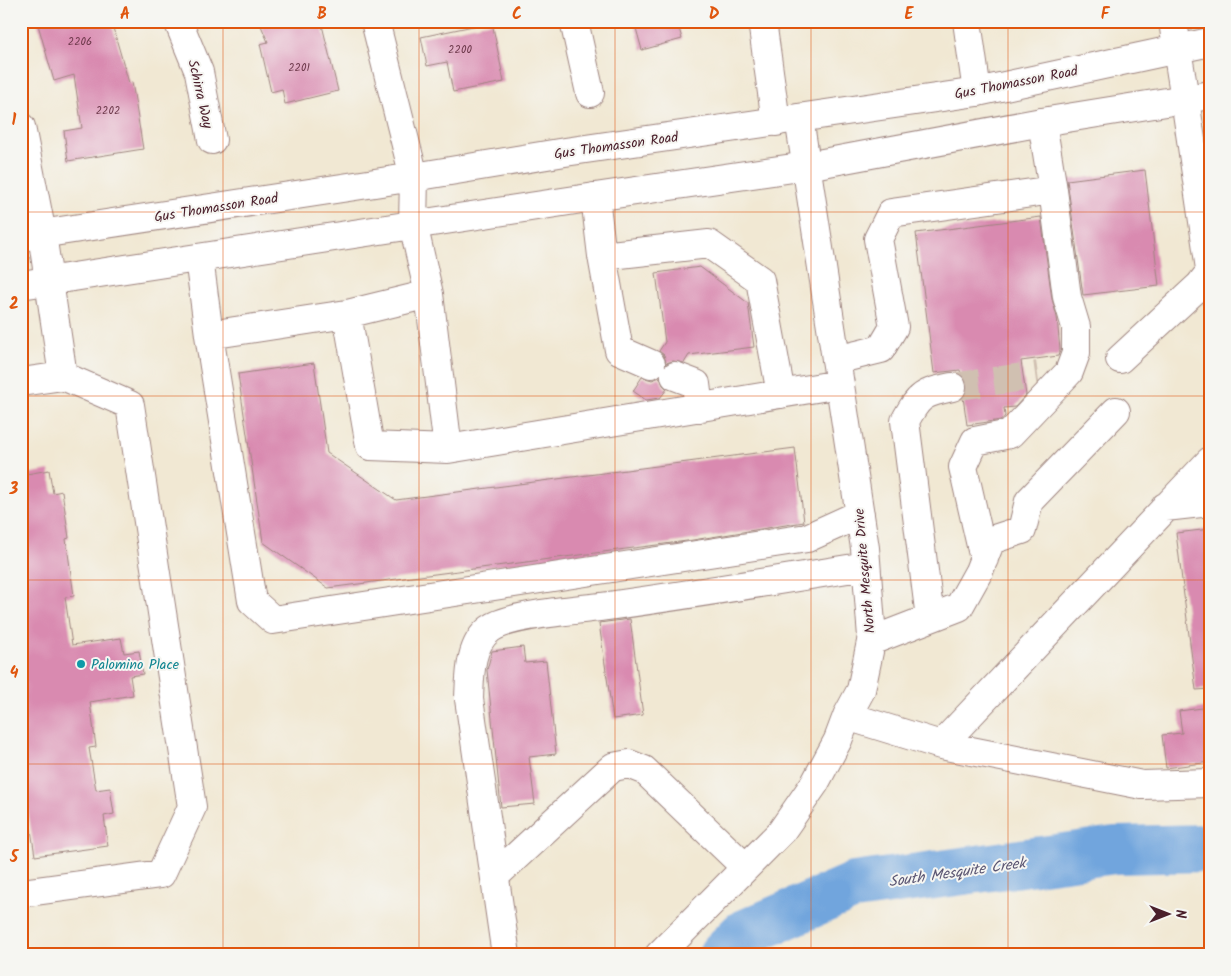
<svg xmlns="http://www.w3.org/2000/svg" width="1231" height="976" font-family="Kalam,sans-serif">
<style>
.green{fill:#9bd284;stroke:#727858}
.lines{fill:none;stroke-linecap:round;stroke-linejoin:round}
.river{stroke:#71a5dd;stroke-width:48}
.building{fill:#d98ab0}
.minor-tunnel{stroke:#d0c0b1;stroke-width:28;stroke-dasharray:28 14;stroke-linecap:butt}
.minor-casing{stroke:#9e847f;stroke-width:30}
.major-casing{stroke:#9e847f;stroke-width:30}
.minor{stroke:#fff;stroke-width:28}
.major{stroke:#fff;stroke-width:28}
.grid{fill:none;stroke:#e0560e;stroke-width:1;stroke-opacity:0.55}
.culture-dot{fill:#0f9aa8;stroke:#f6f6f2;stroke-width:2}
.labels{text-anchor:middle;stroke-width:4;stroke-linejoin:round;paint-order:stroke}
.number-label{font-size:11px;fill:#6e3a4c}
.street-label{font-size:14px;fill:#4a1f2b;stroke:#f6f6f2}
.culture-label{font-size:14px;fill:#0d838f;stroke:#f6f6f2;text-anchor:start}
.water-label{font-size:15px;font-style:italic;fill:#5a5572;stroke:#f6f6f2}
.neatline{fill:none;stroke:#e0560e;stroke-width:2}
.grid-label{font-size:16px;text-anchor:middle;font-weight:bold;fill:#e0560e}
</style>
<rect width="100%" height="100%" fill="#f6f6f2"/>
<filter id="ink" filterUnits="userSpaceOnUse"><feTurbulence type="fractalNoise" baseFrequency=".02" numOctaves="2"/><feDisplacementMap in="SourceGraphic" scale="10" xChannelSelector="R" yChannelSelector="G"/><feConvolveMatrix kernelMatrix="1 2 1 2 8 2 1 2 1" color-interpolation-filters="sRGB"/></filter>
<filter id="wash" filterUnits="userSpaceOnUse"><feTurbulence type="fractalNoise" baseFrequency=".0096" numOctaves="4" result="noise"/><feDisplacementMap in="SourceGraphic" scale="20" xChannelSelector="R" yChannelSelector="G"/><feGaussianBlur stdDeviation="1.12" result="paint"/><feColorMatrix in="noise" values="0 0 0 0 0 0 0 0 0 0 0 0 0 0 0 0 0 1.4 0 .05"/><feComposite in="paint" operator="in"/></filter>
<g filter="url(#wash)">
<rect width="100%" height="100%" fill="#f1e8d3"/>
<path class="green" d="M1087,950L1088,955H1020Z"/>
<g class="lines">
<path class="river" d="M722,955L743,934L854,886L1115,850L1210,848"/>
</g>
<g id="blocks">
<path class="building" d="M37,21H111L129,83L132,82L143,149L68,161L64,131L82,128L74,75L54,81Z
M259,21H321L338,91L285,104L282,89L271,92L260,44L268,42Z
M634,21H677L682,39L642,50Z
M492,22L504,82L453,92L447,62L427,66L421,37Z
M1145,170L1159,286L1083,295L1067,180Z
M1041,217L1052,299L1057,317L1060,350L1058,356L1021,361L1026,395L1015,407L1004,408L1005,416L1002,420L967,425L963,397L967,391V384L964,377L961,374L960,370L934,373L916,233Z
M700,267L748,303L754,347L689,355L684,363L673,361L666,363L664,355L659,351L665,342L656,273Z
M314,363L327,453L396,500L795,448L804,522L687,541L328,588L263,542L238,374Z
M642,377L652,380L660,377L663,385L667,389L660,398L646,400L633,391Z
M49,470L53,493L62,491L69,538L66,539L74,596L65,597L72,645L121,638L124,653L139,651L143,674L130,676L133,695L90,702L96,747L89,748L96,790L110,788L114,814L104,816L108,846L35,856L21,764V475Z
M1210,529V689L1196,690L1176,533Z
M630,619L643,715L613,719L599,623Z
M523,647L525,663L546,661L556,754L529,757L535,804L501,807L487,670L492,651Z
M1210,707V762L1166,768L1162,735L1182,733L1179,711Z"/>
</g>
</g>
<g filter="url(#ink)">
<use href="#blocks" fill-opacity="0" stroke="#9e847f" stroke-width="1"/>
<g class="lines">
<path class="minor-tunnel" d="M952,387L1038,375"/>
<defs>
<path id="minor" d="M178,21L199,72L212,140
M375,21L414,177
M574,21L590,93
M762,21L776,122
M967,21L977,92
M1173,21L1177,49
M1185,99L1210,269
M21,127L42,234L63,376L130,405L192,807L161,874L21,893
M595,197L602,256L709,244L760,280L781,394
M413,224L429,294L448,449L840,384
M602,256L619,350L651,364
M199,258L209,335L347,314
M429,294L347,314L370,446L448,449
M209,335L252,601L273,620L807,538L860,514
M1120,359L1200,285L1210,272
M836,360L881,349L894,327L878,239L891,213L1053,190
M675,376L696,384L699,408
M21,382L63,376
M1165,507L1210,502
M984,559L963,467L975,441L1010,434L1069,372L1076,353V327L1067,297L1053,190L1042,122
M930,618L905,421C919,395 923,393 952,387
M871,641L959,607L979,571L991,540L1022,530L1029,501L1116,411
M847,716L941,745L1210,461
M941,745L1142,785L1210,783
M495,876L613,767L629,764L644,770L745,867
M506,955L469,699C470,676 469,645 490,629C509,614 580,610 608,606C694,594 780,580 866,566
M659,955L781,832L815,783L838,740L847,716L861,690L872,637L865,548L799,118"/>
<path id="major" d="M1177,49L1185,99
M413,224L414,177
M21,237L414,177L565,152L977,92L1210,42
M21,285L595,197L807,166L1042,122L1210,95"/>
</defs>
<use href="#minor" class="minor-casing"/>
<use href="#major" class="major-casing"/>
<use href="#minor" class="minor"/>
<use href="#major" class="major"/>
</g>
</g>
<path class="grid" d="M223,21V955M419,21V955M615,21V955M811,21V955M1008,21V955M21,212H1210M21,396H1210M21,580H1210M21,764H1210"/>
<circle class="culture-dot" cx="81" cy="664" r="5"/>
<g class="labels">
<g class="number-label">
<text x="80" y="45">2206</text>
<text x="460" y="53">2200</text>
<text x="299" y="71">2201</text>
<text x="108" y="114">2202</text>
</g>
<g class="street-label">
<text transform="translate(1016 82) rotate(-11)" y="5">Gus Thomasson Road</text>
<text transform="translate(201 94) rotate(77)" y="5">Schirra Way</text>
<text transform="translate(616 145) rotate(-8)" y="5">Gus Thomasson Road</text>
<text transform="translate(216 207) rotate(-9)" y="5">Gus Thomasson Road</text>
<text transform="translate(864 571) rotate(-95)" y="5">North Mesquite Drive</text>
</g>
<g class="culture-label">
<text x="91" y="669">Palomino Place</text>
</g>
<g class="water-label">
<text transform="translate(957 872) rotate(-8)" y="5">South Mesquite Creek</text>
</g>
</g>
<rect width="1231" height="976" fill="none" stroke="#f6f6f2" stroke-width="55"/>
<g transform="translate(1168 914) rotate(90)" stroke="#f6f6f2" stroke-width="4" paint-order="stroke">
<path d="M0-4L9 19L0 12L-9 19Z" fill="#4a1f2b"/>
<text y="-8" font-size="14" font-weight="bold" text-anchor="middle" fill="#4a1f2b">N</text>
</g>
<rect x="28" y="28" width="1176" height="920" class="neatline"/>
<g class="grid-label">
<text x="125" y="19">A</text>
<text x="322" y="19">B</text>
<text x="517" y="19">C</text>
<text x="714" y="19">D</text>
<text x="909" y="19">E</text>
<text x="1105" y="19">F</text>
<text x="14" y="125">1</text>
<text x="14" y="309">2</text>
<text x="14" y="494">3</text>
<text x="14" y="678">4</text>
<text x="14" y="862">5</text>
</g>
</svg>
